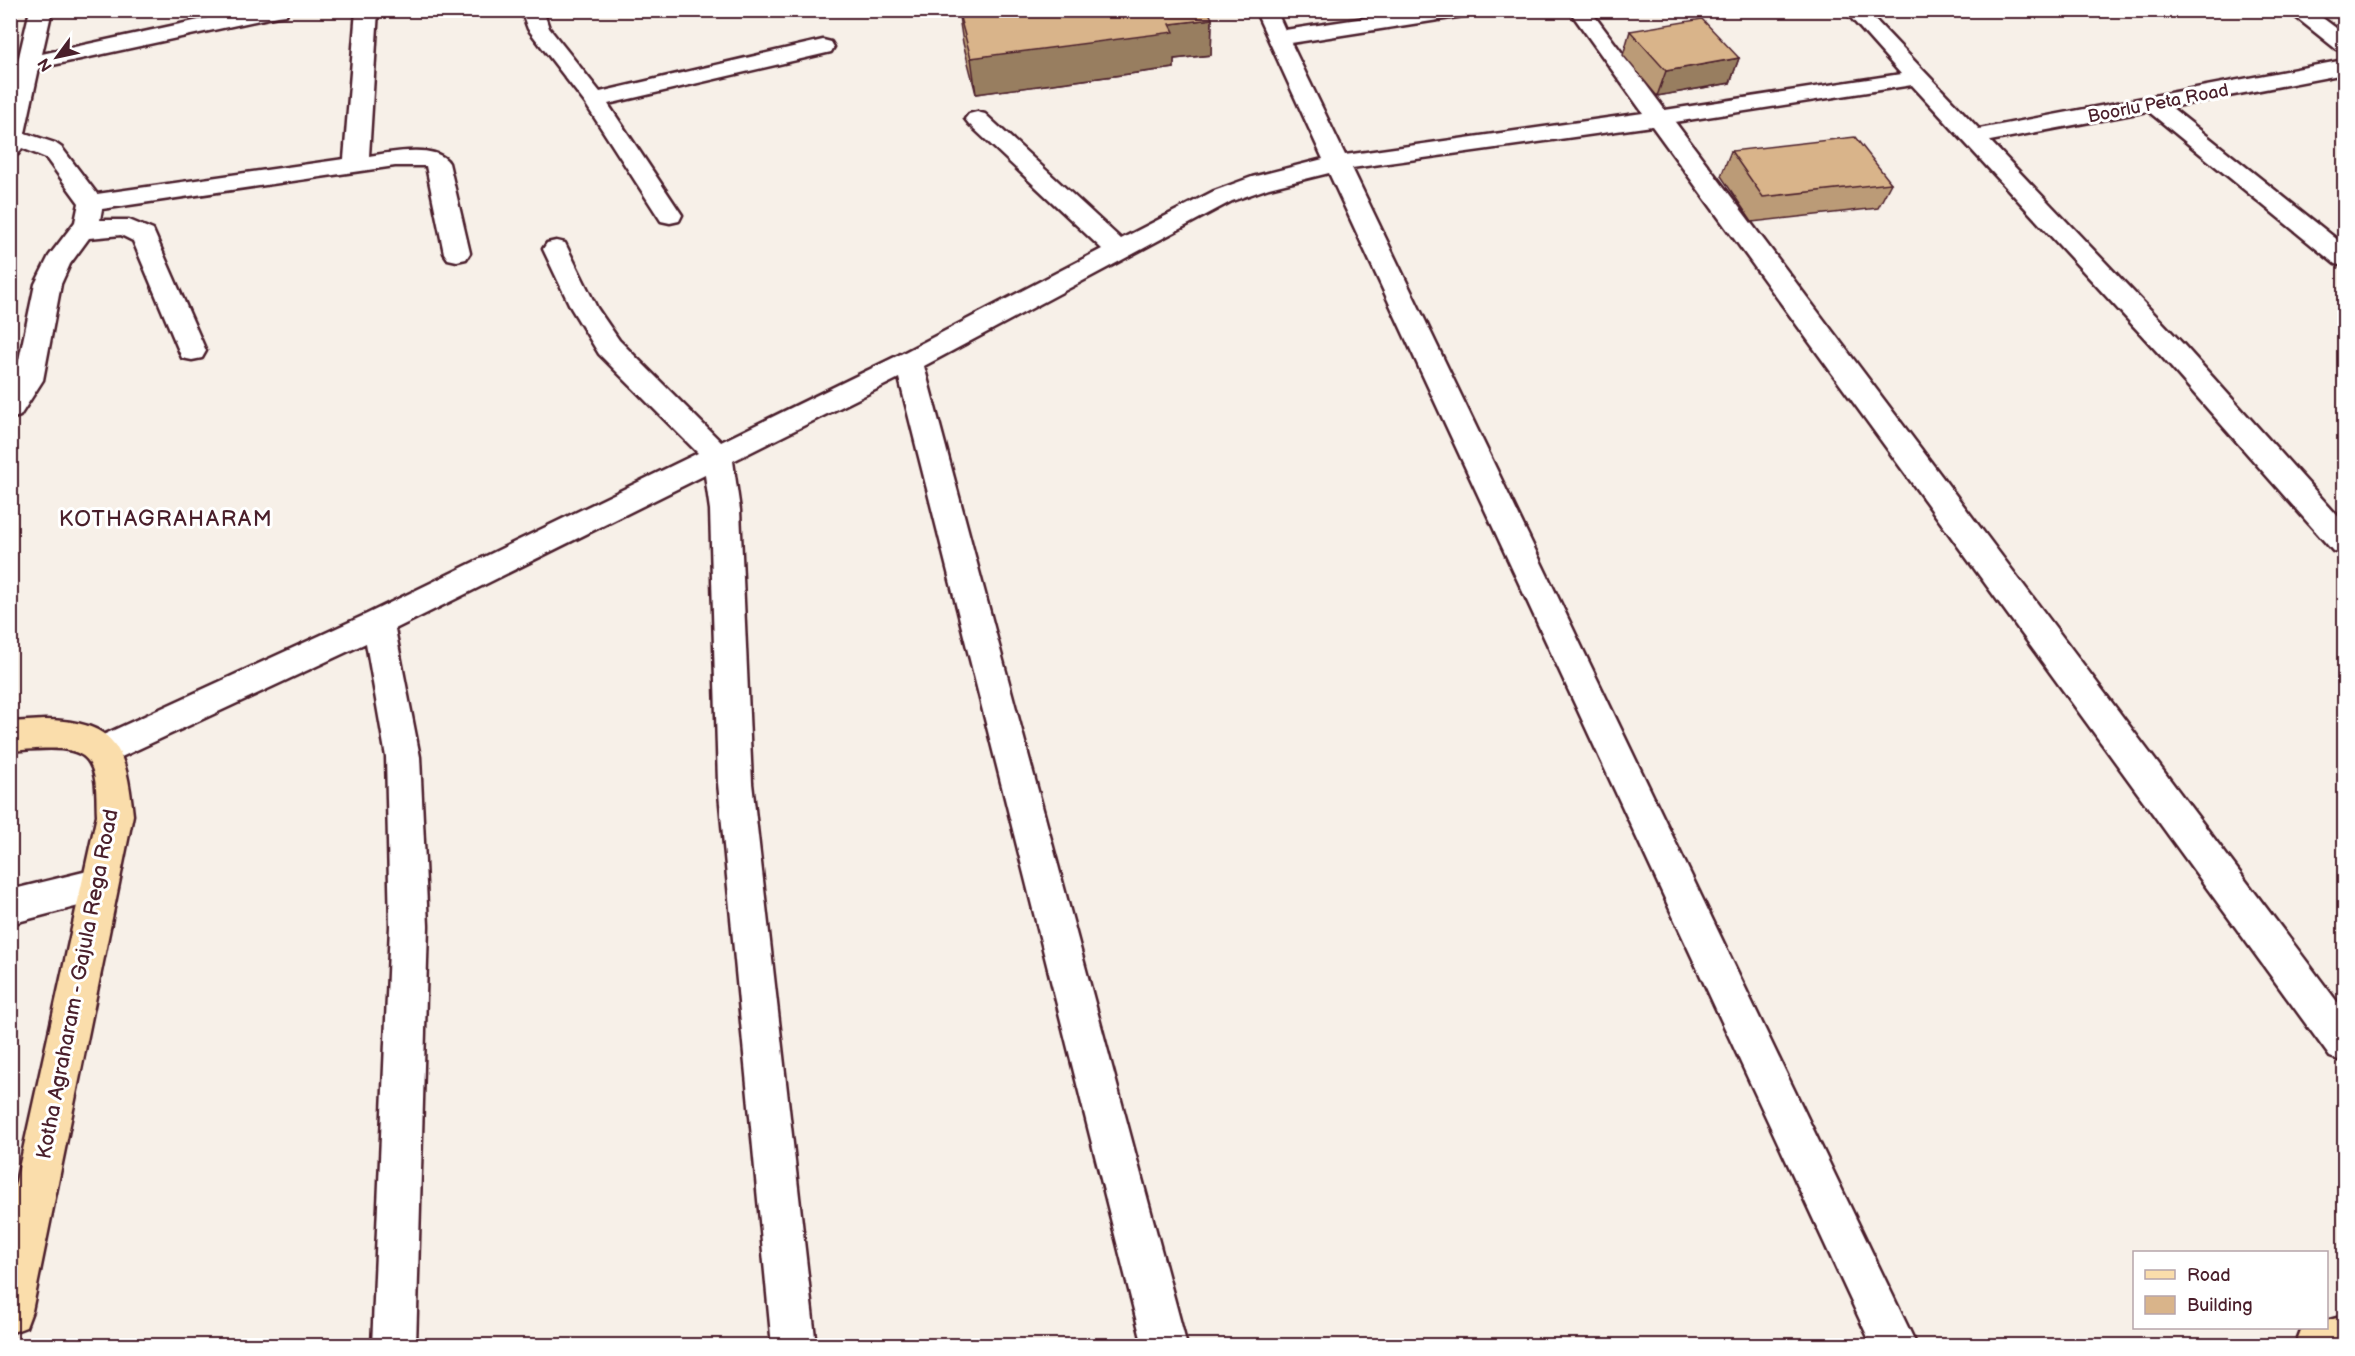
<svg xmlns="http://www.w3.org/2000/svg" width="2355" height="1356" font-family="'Balsamiq Sans',sans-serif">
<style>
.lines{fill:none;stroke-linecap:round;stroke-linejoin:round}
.minor-casing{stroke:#4a1f2b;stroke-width:5}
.major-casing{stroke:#4a1f2b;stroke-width:5}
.minor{fill:#fff;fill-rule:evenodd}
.major{fill:#faddab;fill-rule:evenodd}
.wall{fill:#bb9b77;stroke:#4a1f2b;stroke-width:1.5}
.shaded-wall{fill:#987e61;stroke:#4a1f2b;stroke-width:1.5}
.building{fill:#d9b48a;stroke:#4a1f2b;stroke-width:1.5}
.labels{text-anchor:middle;stroke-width:6;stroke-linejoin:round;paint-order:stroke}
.far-street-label{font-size:18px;fill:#4a1f2b;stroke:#fff}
.street-label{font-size:21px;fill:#4a1f2b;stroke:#fff}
.neighbourhood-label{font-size:22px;letter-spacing:1.5px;fill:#4a1f2b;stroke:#fff}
</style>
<rect width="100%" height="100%" fill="#f7f0e8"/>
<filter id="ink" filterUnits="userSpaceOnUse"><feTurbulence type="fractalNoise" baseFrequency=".0167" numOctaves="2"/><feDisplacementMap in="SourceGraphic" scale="12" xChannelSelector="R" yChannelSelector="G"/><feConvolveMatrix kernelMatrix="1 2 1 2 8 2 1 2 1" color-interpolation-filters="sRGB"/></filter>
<g filter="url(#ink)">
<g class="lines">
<defs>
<path id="minor" d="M30,10H52L42,54L245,10H288L286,15L278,16L39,68L25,133L55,143L62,148L97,194L344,159L356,10H378L369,156C390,153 436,143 449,163L470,253L466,259L457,261L448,259L444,253L426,166H395L102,209L100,220H129L153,230L206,351L202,358L192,360L182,358L133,241L121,235L89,238L70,264L61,284L43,380L20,416L10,419V386L15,379L35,284L49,256L75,222L79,203L46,158L22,148L18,154L10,156V95Z
M521,10H543L549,28L600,92L823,40L831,42L834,47L831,52L608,104L682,215L679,221L670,223L661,221L585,103L528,29Z
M1255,10H1276L1285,30L1418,10H1474L1472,15L1464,16L1291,43L1345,155L1643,113L1569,10H1590L1665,110L1901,74L1844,10H1866L1979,129L2344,60V74L2171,107L2344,245V266L2335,264L2148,111L1990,141L2182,343L2344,523V555L2333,551L2162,357L1912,85L1675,122L2344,1011V1062L2330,1057L1652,126L1352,168L1917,1346H1872L1329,173L1269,188L1232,201L924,366L1187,1346H1143L899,378L733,461L740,510L752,783L816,1346H772L718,783L710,510L705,475L395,629L420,757L428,926L416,1346H372L390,926L386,757L366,643L102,766L90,761L85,751L90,741L367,614L698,453L599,354L571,308L543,249L547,243L556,241L565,243L597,308L619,340L721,442L899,355L1102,249L969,124L965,119L969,114L977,112L985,114L1121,239L1214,191L1252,177L1323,159Z
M2287,10H2312L2344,34V50L2336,49Z
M100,868L113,873L118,885L113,897L10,924V890Z"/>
<path id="major" d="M45,720C118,721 126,750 133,815L32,1311L26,1327L10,1333V1209L97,815C96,800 98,778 90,764C79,741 31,750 10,751V722Z
M2344,1316V1346H2295L2301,1330L2308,1328H2326V1321Z"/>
</defs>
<use href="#minor" class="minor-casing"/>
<use href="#major" class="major-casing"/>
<use href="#minor" class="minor"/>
<use href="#major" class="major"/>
</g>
<path class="wall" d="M958,10L1212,19L1211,55L1174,59V68L976,94L963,43Z
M1630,31L1739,58L1730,83L1657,96L1623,55Z
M1731,151L1891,183L1878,208L1752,222L1721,176Z"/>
<path class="shaded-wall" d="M1212,19L1211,55L1174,59V68L976,94L971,58L1170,24Z
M1739,58L1730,83L1657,96L1666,71Z"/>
<path class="building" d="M958,10H1208L1212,19L1170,24L1174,32L971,58Z
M1702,19L1739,58L1666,71L1630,31Z
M1855,137L1891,183L1763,197L1731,151Z"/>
</g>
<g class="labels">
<g class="far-street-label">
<text transform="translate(2158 103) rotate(-11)" y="6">Boorlu Peta Road</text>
</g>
<g class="street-label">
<text transform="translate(77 984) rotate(-79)" y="7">Kotha Agraharam - Gajula Rega Road</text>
</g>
<g class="neighbourhood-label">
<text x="166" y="526">KOTHAGRAHARAM</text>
</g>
</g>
<rect width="2355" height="1356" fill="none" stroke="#fff" stroke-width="36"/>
<rect x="18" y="18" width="2319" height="1320" fill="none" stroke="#4a1f2b" stroke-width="2" filter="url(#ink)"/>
<rect x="2133" y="1251" width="195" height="78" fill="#ffffff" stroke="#b7a5aa" stroke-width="1.5"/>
<rect x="2145" y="1270" width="30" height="9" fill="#faddab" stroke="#b7a5aa" stroke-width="1.5"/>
<text x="2187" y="1281" font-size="18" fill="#4a1f2b">Road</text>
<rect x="2145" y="1296" width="30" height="18" fill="#d9b48a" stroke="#b7a5aa" stroke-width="1.5"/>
<text x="2187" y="1311" font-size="18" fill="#4a1f2b">Building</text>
<g transform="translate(57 57) rotate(237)" stroke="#ffffff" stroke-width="4.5" paint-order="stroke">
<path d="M0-4.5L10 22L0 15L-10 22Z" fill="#4a1f2b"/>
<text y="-9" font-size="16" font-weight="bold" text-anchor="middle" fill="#4a1f2b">N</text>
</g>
</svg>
